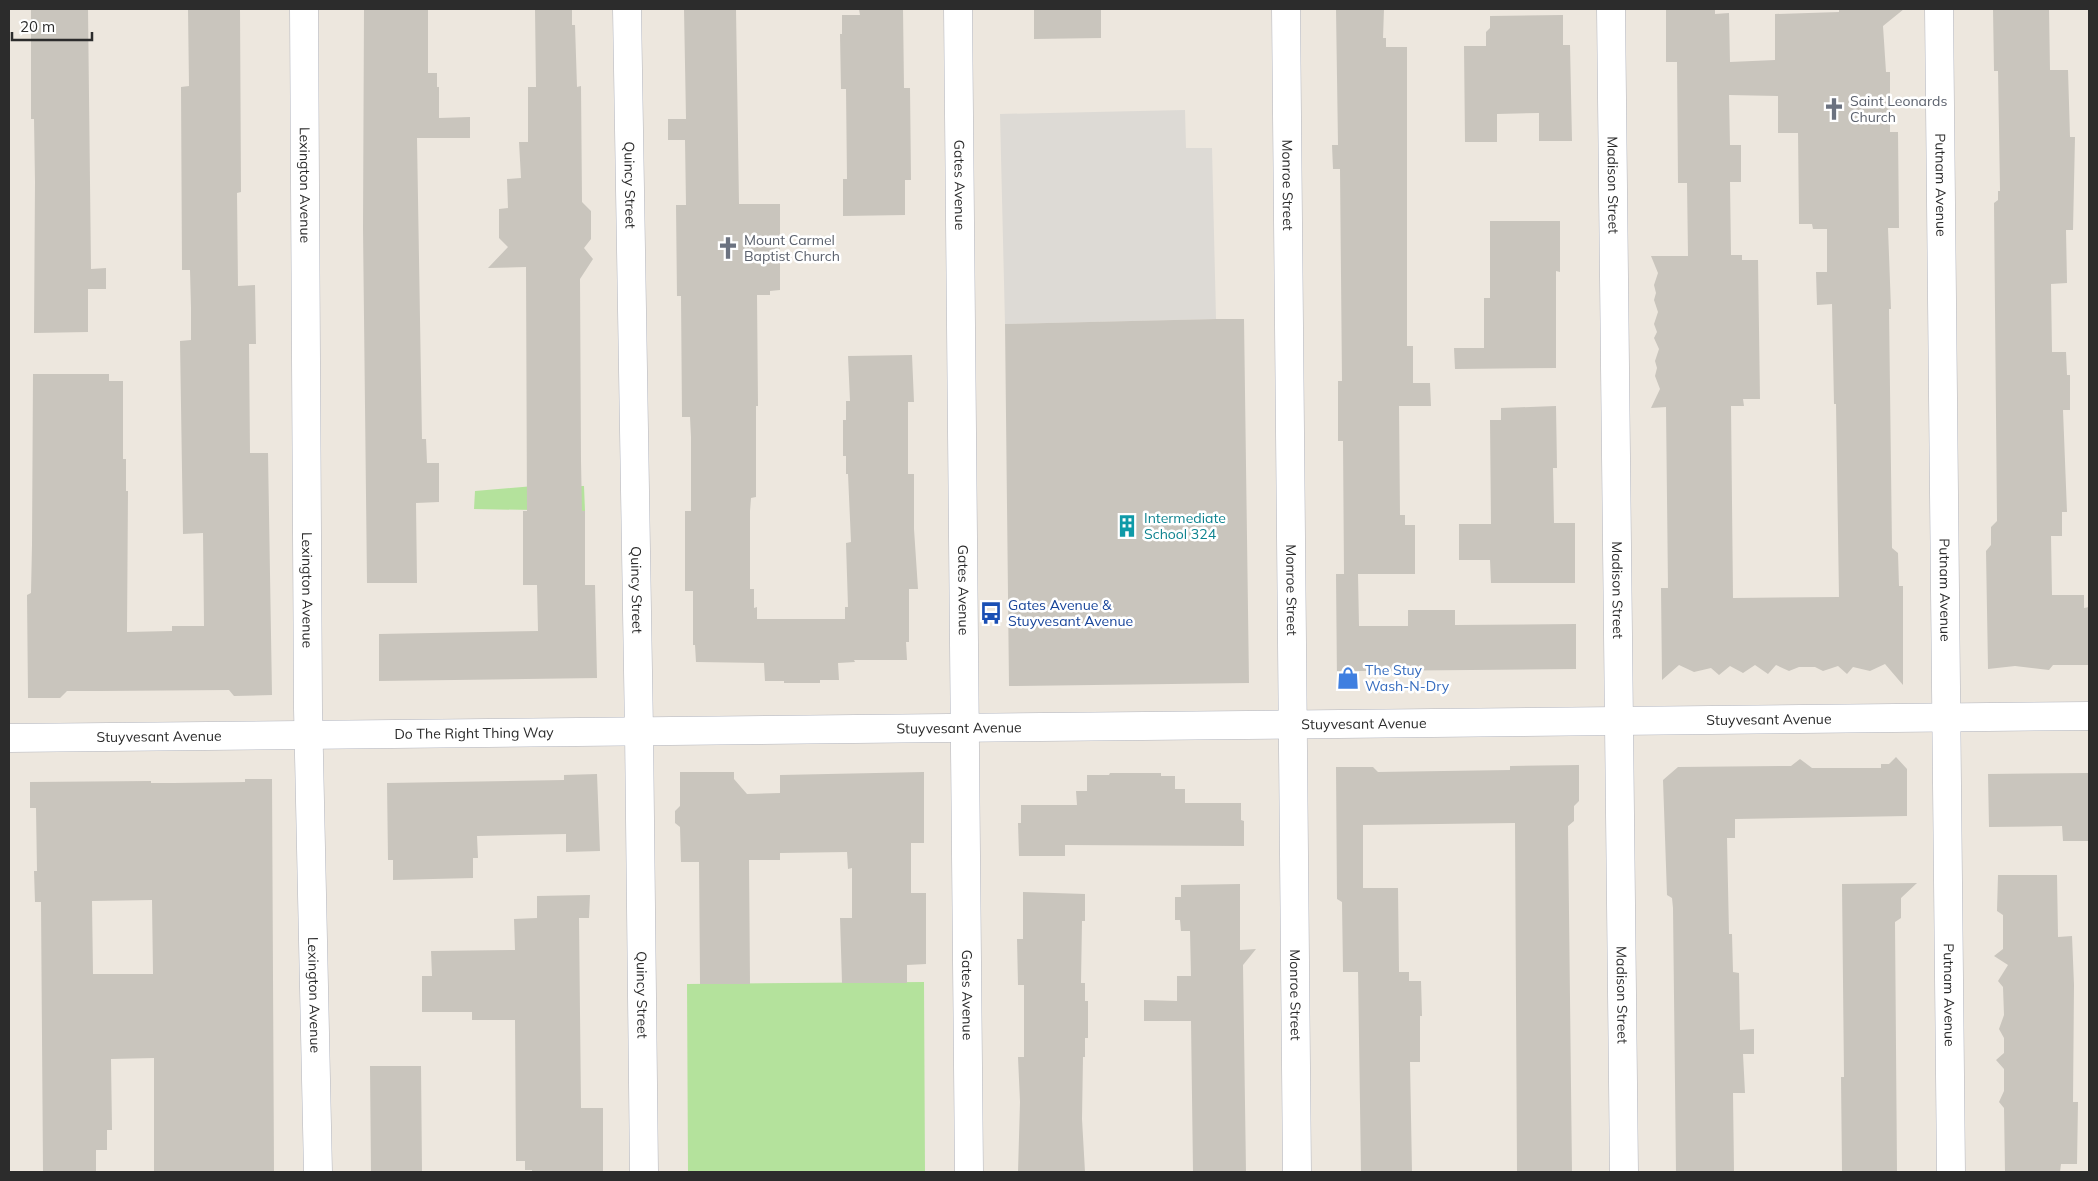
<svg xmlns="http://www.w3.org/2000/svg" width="2098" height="1181" font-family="Mulish,sans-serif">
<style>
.green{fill:#b4e29c}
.plaza{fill:#dddad5}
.building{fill:#c9c5bd;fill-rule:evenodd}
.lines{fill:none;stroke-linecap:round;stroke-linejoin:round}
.minor-casing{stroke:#b2b5bf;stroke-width:29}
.minor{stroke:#fff;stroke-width:28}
.labels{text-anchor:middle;stroke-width:5;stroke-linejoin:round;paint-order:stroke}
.worship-label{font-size:14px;fill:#5b616d;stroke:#fff;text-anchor:start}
.street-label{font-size:14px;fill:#2c2c2c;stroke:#fff}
.culture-label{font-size:14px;fill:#0d838f;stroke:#fff;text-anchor:start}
.transit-label{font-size:14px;fill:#164399;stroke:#fff;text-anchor:start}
.shop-label{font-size:14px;fill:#366cbe;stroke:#fff;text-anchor:start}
</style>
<rect width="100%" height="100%" fill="#ede7de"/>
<path class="green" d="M534,486H584L585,511L474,509L475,491Z
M924,982L925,1172H688L687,984Z"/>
<path class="plaza" d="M1185,110L1186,148H1212L1216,319L1005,324L1000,114Z"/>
<path class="building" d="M31,9H88L91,269L106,268V289H88V332L34,333L35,182L34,119H31Z
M188,9H240L241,192L237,193L238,286L255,285L256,344H249L250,453H268L272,695L234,696L229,690L101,691H67L60,698H28L27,595L31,593L32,545L33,374H109V381H123V459H126V491H128L127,632L172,631V626H204L203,533L183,534L180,341L191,340V308L190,270H182L181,87L189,86Z
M364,9H428V73H437V87H439V118L470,117V138H417L422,439H426L427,463H439V502L416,503L417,583H367L363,228Z
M535,9H572V25H575L577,87L581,86L582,202L591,211V239L584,248L593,259L580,279L581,461L582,511H585V585H595L597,678L379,681V634L538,631L537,585H523V511H527L526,267L488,268L508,247L499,238V209L508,208L507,179L521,178L519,142H528V87H536Z
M684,9H736L739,204H780V290L770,291V295H757L758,406H756V497L751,498L750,511V589H754V608L757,607V619H845V607H848L846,543L851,542L848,474H846V456H843V420H846V401H850L848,356L912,355L914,402H908V474H914V529L918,589H909V642H906L907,660H854L855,662L838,663L839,680H820V683H784V681H765L764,663L696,662L695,645H693V591H685V511H691V437L690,417H682L681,296H677L676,205H686L685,140H668V119H686Z
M859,9H903L904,88H910L911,180H905V215L843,216V179H847L846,89H841L840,34H842V15H860Z
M1034,9H1101V38L1034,39Z
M1336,9H1384L1383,38H1386V47H1407V346H1413V383H1430L1431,406H1399L1400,515H1405V525H1415V574H1358L1359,626H1408V610H1455V625L1576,624V669L1359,671V682H1337L1336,574H1344L1343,441H1338V381H1342L1340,169H1333L1332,145H1338Z
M1666,9H1715V14L1729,13L1730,62L1775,60V14L1839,12V9H1904L1883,26L1886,72H1890V132H1898L1899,228H1888L1891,309H1889L1892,548L1898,553L1899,586H1903V685L1885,664L1870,671L1853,667L1847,674L1838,666L1823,671L1815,667H1799L1789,671L1776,665L1768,674L1755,665L1743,673L1730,666L1719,675L1711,668L1694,672L1679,665L1662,680L1661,588H1668L1666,407L1651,408L1660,389L1655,376L1657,368L1655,361L1659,349L1654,338L1657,332L1654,324L1658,312L1654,300L1656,293L1654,285L1658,273L1651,256H1688L1687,183H1678L1677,62H1666ZM1729,95L1778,96V133H1798L1799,224H1812L1813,229H1827V272H1816L1817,305L1832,304L1834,404H1836L1839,597L1733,598L1731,406H1744L1743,399H1760L1758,260H1742V255H1731L1730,182H1741V145H1730Z
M1993,9H2049L2050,70H2068L2070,137H2075L2073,230H2066L2067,283L2051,284L2052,352H2066L2067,375H2070V410H2063L2067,512H2062V536H2051L2052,595H2084V608L2089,607V665H2053L2049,670L2015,666L1988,669L1986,551L1991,545V527L1997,521L1994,203L1998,200V191H2000L1998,71H1994Z
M1563,15V45H1570L1572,141H1539V113L1497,114V142H1465L1464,46H1486V32L1490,28V16Z
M1490,221H1560V272L1556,271V368L1455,369L1454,348H1484V298H1490Z
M1216,319H1244L1249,683L1009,686L1005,324Z
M1556,406L1557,468H1553L1554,523H1575V583H1491L1490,560H1459V524H1491L1490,420H1501V408Z
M1896,757L1907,769V816L1735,819V838H1727L1729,934H1732L1733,972L1739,973L1740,1030L1754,1029V1054H1743L1745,1093H1733L1734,1172H1676L1673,908L1672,898L1667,895L1663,780L1678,767L1791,766L1800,759L1812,768H1881V764H1889Z
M1579,765V801L1574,806V821L1568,826L1572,1172H1517L1515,823L1363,825V888H1398L1399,972H1409V981H1421L1422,1016H1420V1062H1410L1412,1172H1361L1358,972H1343L1342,902L1337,899L1336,767H1373L1378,772L1510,770V766Z
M680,772H734V779L747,794L780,793V775L924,772V843H911V893H926V964L907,965V983H842L840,918H852V868L848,869L847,852L780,853V860H749L750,984H700L699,862H681L680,827L675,823V811L680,806Z
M1110,773H1161V776H1175V789H1185V803H1241V820L1244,821V846L1065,845V856H1019L1018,823H1021V805H1077L1076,791H1087V775H1109Z
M2089,773V841H2063L2062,826L1989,827L1988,774Z
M597,774L600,851L566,852V834L477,836L478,858H473V878L393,880V860H388L387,783L564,780V775Z
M245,779H272L274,1172H154V1058L111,1059L112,1130H107V1150H96V1172H43L41,902H35L34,871H37L36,808H30V782L151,781V783H174L245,782ZM152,900L153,974H93L92,901Z
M1998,875H2057L2058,937L2072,936L2074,985L2073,1102H2078L2077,1164H2061L2060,1172H2005L2004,1108L1999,1102L2004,1091V1069L1996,1060L2004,1053V1038L1999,1029L2004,1015L2003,987L1998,981L2008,965L1994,956L2003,949V915L1997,911Z
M1917,883L1901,898V918L1895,922L1897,1172H1842L1841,1077H1844L1842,884Z
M1240,884V950L1256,949L1243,965L1246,1172H1193L1191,1021H1144V1000L1177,1001V976H1191L1190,931H1181L1180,920H1175V897H1181V885Z
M1023,892L1085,894V921H1082L1081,983H1085V1001H1088V1038H1085V1057H1083L1082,1119L1085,1172H1018L1020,1102L1018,1057H1024V985H1018L1017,939H1023Z
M590,895L589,918H579L581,1108H603V1172H532V1170H525V1161H516L515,1020H472V1012H422V976H432L431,951L515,950L514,919L537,918V896Z
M370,1066H421L422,1172H371Z"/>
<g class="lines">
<defs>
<g id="minor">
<path id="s1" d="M304,9L308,709L318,1172"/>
<path id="s2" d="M627,9L639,731L644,1172"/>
<path id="s3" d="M958,9L969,1172"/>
<path id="s4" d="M1286,9L1297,1172"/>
<path id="s5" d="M1611,9L1624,1172"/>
<path id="s6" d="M1939,9L1951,1172"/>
<path id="s7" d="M9,738L2089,716"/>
</g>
</defs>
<use href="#minor" class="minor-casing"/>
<use href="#minor" class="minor"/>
</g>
<defs>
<symbol id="church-bare" viewBox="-9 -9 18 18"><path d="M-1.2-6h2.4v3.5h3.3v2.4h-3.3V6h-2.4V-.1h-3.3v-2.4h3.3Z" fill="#6b7280" stroke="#fff" stroke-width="2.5" paint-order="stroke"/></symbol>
<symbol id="building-bare" viewBox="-9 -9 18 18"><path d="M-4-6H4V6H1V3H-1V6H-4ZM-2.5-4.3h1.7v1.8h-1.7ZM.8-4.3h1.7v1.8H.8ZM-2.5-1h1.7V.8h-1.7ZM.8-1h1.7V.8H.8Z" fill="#0f9aa8" stroke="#fff" stroke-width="2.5" paint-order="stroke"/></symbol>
<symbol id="bus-bare" viewBox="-9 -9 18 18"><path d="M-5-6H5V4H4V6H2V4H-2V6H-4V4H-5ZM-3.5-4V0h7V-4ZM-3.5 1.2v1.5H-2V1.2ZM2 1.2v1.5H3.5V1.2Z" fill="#1a4fb4" stroke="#fff" stroke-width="2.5" paint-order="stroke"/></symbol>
<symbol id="shop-bare" viewBox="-9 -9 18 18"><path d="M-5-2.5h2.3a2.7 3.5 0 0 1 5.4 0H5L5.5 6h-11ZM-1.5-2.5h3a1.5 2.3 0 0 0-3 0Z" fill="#3f7fe0" stroke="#fff" stroke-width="2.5" paint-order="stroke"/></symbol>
</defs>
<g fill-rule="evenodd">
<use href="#church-bare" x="1818" y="93" width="32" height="32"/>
<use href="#church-bare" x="712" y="232" width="32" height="32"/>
<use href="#building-bare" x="1111" y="510" width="32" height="32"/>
<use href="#bus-bare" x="975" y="597" width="32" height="32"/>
<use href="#shop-bare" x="1332" y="662" width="32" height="32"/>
</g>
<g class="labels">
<g class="worship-label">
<text x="1850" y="106">Saint Leonards<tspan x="1850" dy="16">Church</tspan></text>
<text x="744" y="245">Mount Carmel<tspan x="744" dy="16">Baptist Church</tspan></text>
</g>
<g class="street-label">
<text dy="5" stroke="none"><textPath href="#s1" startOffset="176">Lexington Avenue</textPath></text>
<text dy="5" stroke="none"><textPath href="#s2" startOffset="176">Quincy Street</textPath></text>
<text dy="5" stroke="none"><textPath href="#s3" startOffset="176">Gates Avenue</textPath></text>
<text dy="5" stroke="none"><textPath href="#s4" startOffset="176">Monroe Street</textPath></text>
<text dy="5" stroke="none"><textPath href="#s5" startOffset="176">Madison Street</textPath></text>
<text dy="5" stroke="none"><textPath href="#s6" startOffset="176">Putnam Avenue</textPath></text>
<text dy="5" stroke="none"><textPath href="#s2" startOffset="581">Quincy Street</textPath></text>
<text dy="5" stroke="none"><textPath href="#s4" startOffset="581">Monroe Street</textPath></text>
<text dy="5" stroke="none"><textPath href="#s5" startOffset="581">Madison Street</textPath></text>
<text dy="5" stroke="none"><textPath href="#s1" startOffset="581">Lexington Avenue</textPath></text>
<text dy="5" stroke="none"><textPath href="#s3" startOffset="581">Gates Avenue</textPath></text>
<text dy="5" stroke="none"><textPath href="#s6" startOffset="581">Putnam Avenue</textPath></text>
<text dy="5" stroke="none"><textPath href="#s7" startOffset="1760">Stuyvesant Avenue</textPath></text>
<text dy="5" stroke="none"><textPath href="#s7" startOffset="1355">Stuyvesant Avenue</textPath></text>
<text dy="5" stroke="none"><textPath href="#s7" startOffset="950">Stuyvesant Avenue</textPath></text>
<text dy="5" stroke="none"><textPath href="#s7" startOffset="465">Do The Right Thing Way</textPath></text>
<text dy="5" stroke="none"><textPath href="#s7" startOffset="150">Stuyvesant Avenue</textPath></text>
<text dy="5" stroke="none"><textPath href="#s1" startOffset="986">Lexington Avenue</textPath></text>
<text dy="5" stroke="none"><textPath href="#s2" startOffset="986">Quincy Street</textPath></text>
<text dy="5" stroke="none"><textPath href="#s3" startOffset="986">Gates Avenue</textPath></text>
<text dy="5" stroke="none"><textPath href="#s4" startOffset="986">Monroe Street</textPath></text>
<text dy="5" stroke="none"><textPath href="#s5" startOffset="986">Madison Street</textPath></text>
<text dy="5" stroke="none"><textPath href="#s6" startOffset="986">Putnam Avenue</textPath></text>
</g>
<g class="culture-label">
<text x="1144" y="523">Intermediate<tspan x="1144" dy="16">School 324</tspan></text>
</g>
<g class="transit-label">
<text x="1008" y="610">Gates Avenue &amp;<tspan x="1008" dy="16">Stuyvesant Avenue</tspan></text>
</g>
<g class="shop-label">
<text x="1365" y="675">The Stuy<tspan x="1365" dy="16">Wash-N-Dry</tspan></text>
</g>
</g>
<rect width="2098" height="1181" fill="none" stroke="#2c2c2c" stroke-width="20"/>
<path d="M12 32v8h80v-8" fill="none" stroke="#2c2c2c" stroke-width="2.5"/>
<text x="20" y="32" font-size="15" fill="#2c2c2c" stroke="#ffffff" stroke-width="4" paint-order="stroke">20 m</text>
</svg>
